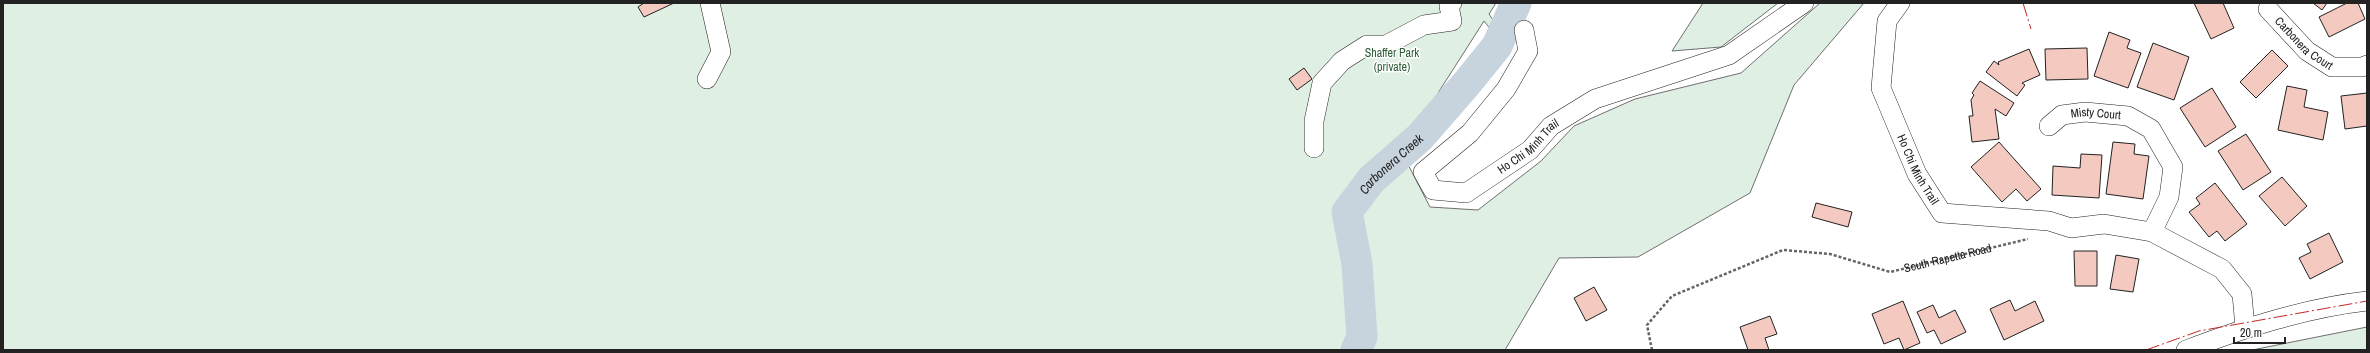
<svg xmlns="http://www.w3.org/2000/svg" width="2370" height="353" font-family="'Archivo Narrow',sans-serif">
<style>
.green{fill:#e0efe3;stroke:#6f6f6f}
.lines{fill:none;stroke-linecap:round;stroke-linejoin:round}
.river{stroke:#c7d3dd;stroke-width:31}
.building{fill:#f3c9c0;stroke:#222}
.minor-casing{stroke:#222;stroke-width:20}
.path{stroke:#646464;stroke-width:2.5;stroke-dasharray:3 2;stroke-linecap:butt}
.minor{stroke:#fff;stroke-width:19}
.power{stroke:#c62828;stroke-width:1;stroke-dasharray:14 3 2 3;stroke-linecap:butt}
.labels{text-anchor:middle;stroke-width:3;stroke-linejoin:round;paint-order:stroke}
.street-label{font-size:12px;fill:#222;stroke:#fff}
.park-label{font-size:12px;fill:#2f5e38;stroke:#fff}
.water-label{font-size:13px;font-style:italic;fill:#222;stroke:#fff}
</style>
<rect width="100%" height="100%" fill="#fff"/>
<path class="green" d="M3,3H1496L1489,14L1495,23L1492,31L1484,21L1401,151L1430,207L1478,210L1541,161L1574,126L1635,99L1741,73L1820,3H1864L1794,85L1750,193L1638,257L1559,258L1505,350H3Z
M1703,3H1778L1721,47L1672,51Z
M2367,327V350H2251H2252Z"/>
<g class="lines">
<path class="river" id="s1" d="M1356,350L1362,337L1357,264L1347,212L1371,180L1420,137L1467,83L1497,46L1516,3"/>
</g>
<path class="building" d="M644,3H643H674L644,17L638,7Z
M2194,3H2223L2234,28L2211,39Z
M2313,3H2327L2322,10Z
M2347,3H2358L2365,19L2329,37L2319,17Z
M2109,32L2130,40L2127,48L2141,53L2128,88L2094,76Z
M2153,43L2189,57L2174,100L2137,87Z
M2087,48L2088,79L2046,80L2045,49Z
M2029,49L2040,75L2022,83L2025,85L2017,96L1986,72L1994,61L1999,65L1998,62Z
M2272,50L2288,66L2256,98L2240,82Z
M1304,68L1312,79L1297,90L1289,79Z
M1980,81L2014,103L2006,116L1995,109L1999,139L1972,142L1969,116H1973L1971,100L1974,95L1972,93Z
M2287,86L2307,90L2304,107L2328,112L2323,140L2278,130Z
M2212,88L2236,127L2205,147L2180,108Z
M2367,93V126L2345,129L2341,96Z
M2246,134L2271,172L2243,190L2218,151Z
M1999,142L2041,189L2027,201L2016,189L2002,202L1971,167Z
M2113,142L2135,144L2134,154L2149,156L2143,199L2106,194Z
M2081,154L2102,155L2099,198L2052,195L2053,166L2080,168Z
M2282,177L2307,206L2285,226L2259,196Z
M2215,183L2247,224L2225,241L2217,231L2209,237L2189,212L2200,204L2196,198Z
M1816,203L1852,212L1848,227L1812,217Z
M2329,233L2343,262L2310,279L2299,258L2311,252L2307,244Z
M2074,251H2097V286H2075Z
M2116,255L2139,259L2133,292L2110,289Z
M1594,287L1607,310L1586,321L1574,298Z
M2010,300L2015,311L2035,301L2044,321L2004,340L1990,309Z
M1903,301L1920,343L1904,350L1899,338L1884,344L1872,314Z
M1933,305L1939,318L1955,310L1966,332L1941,344L1934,330L1927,333L1917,312Z
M1770,316L1777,334L1765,338L1769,350H1748L1740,327Z"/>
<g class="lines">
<defs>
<g id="minor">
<path id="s3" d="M1900,3L1887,21L1881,88L1917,174L1942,213L2049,221L2071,228L2104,224L2152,232L2222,269L2242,294L2245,328"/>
<path id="s4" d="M2268,9L2307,51L2332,67H2362L2367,65"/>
<path id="s5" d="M1524,30L1528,51L1506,89L1470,133L1423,172L1433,190L1466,193L1530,150L1551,126L1595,99L1729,55L1804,3"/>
<path d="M707,79L721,52L710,3"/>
<path id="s6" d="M2049,126L2062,115L2085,112L2128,116L2151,129L2173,167L2169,197L2152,232"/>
<path d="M1314,148V121L1322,83L1342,61L1367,45H1386L1424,25L1452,21L1449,6L1452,3"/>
<path d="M2186,350C2244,328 2305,308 2367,301"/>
</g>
</defs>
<use href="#minor" class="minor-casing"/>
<path class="path" id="s2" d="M1652,350L1647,325L1672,296L1783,250L1830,254L1890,272L2028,239"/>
<use href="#minor" class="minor"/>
<path class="power" d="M2023,3L2031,29
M2146,350L2199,331L2367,301"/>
</g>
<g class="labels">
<g class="street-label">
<text dy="4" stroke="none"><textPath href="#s4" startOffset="50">Carbonera Court</textPath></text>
<text dy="4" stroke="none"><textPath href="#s6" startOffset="51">Misty Court</textPath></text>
<text dy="4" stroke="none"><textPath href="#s5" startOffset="315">Ho Chi Minh Trail</textPath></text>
<text dy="4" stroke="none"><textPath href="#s3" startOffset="179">Ho Chi Minh Trail</textPath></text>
<text dy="4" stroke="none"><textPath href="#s2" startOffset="353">South Rapetta Road</textPath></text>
</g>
<g class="park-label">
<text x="1392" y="57">Shaffer Park<tspan x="1392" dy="14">(private)</tspan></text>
</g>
<g class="water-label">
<text dy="5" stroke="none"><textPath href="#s1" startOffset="206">Carbonera Creek</textPath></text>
</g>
</g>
<rect width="2370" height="353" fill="none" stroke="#222222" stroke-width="8"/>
<path d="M2234 337v6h51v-6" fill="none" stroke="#222222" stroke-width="2"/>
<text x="2240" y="337" font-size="12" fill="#222222" stroke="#ffffff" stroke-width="3" paint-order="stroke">20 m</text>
</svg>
